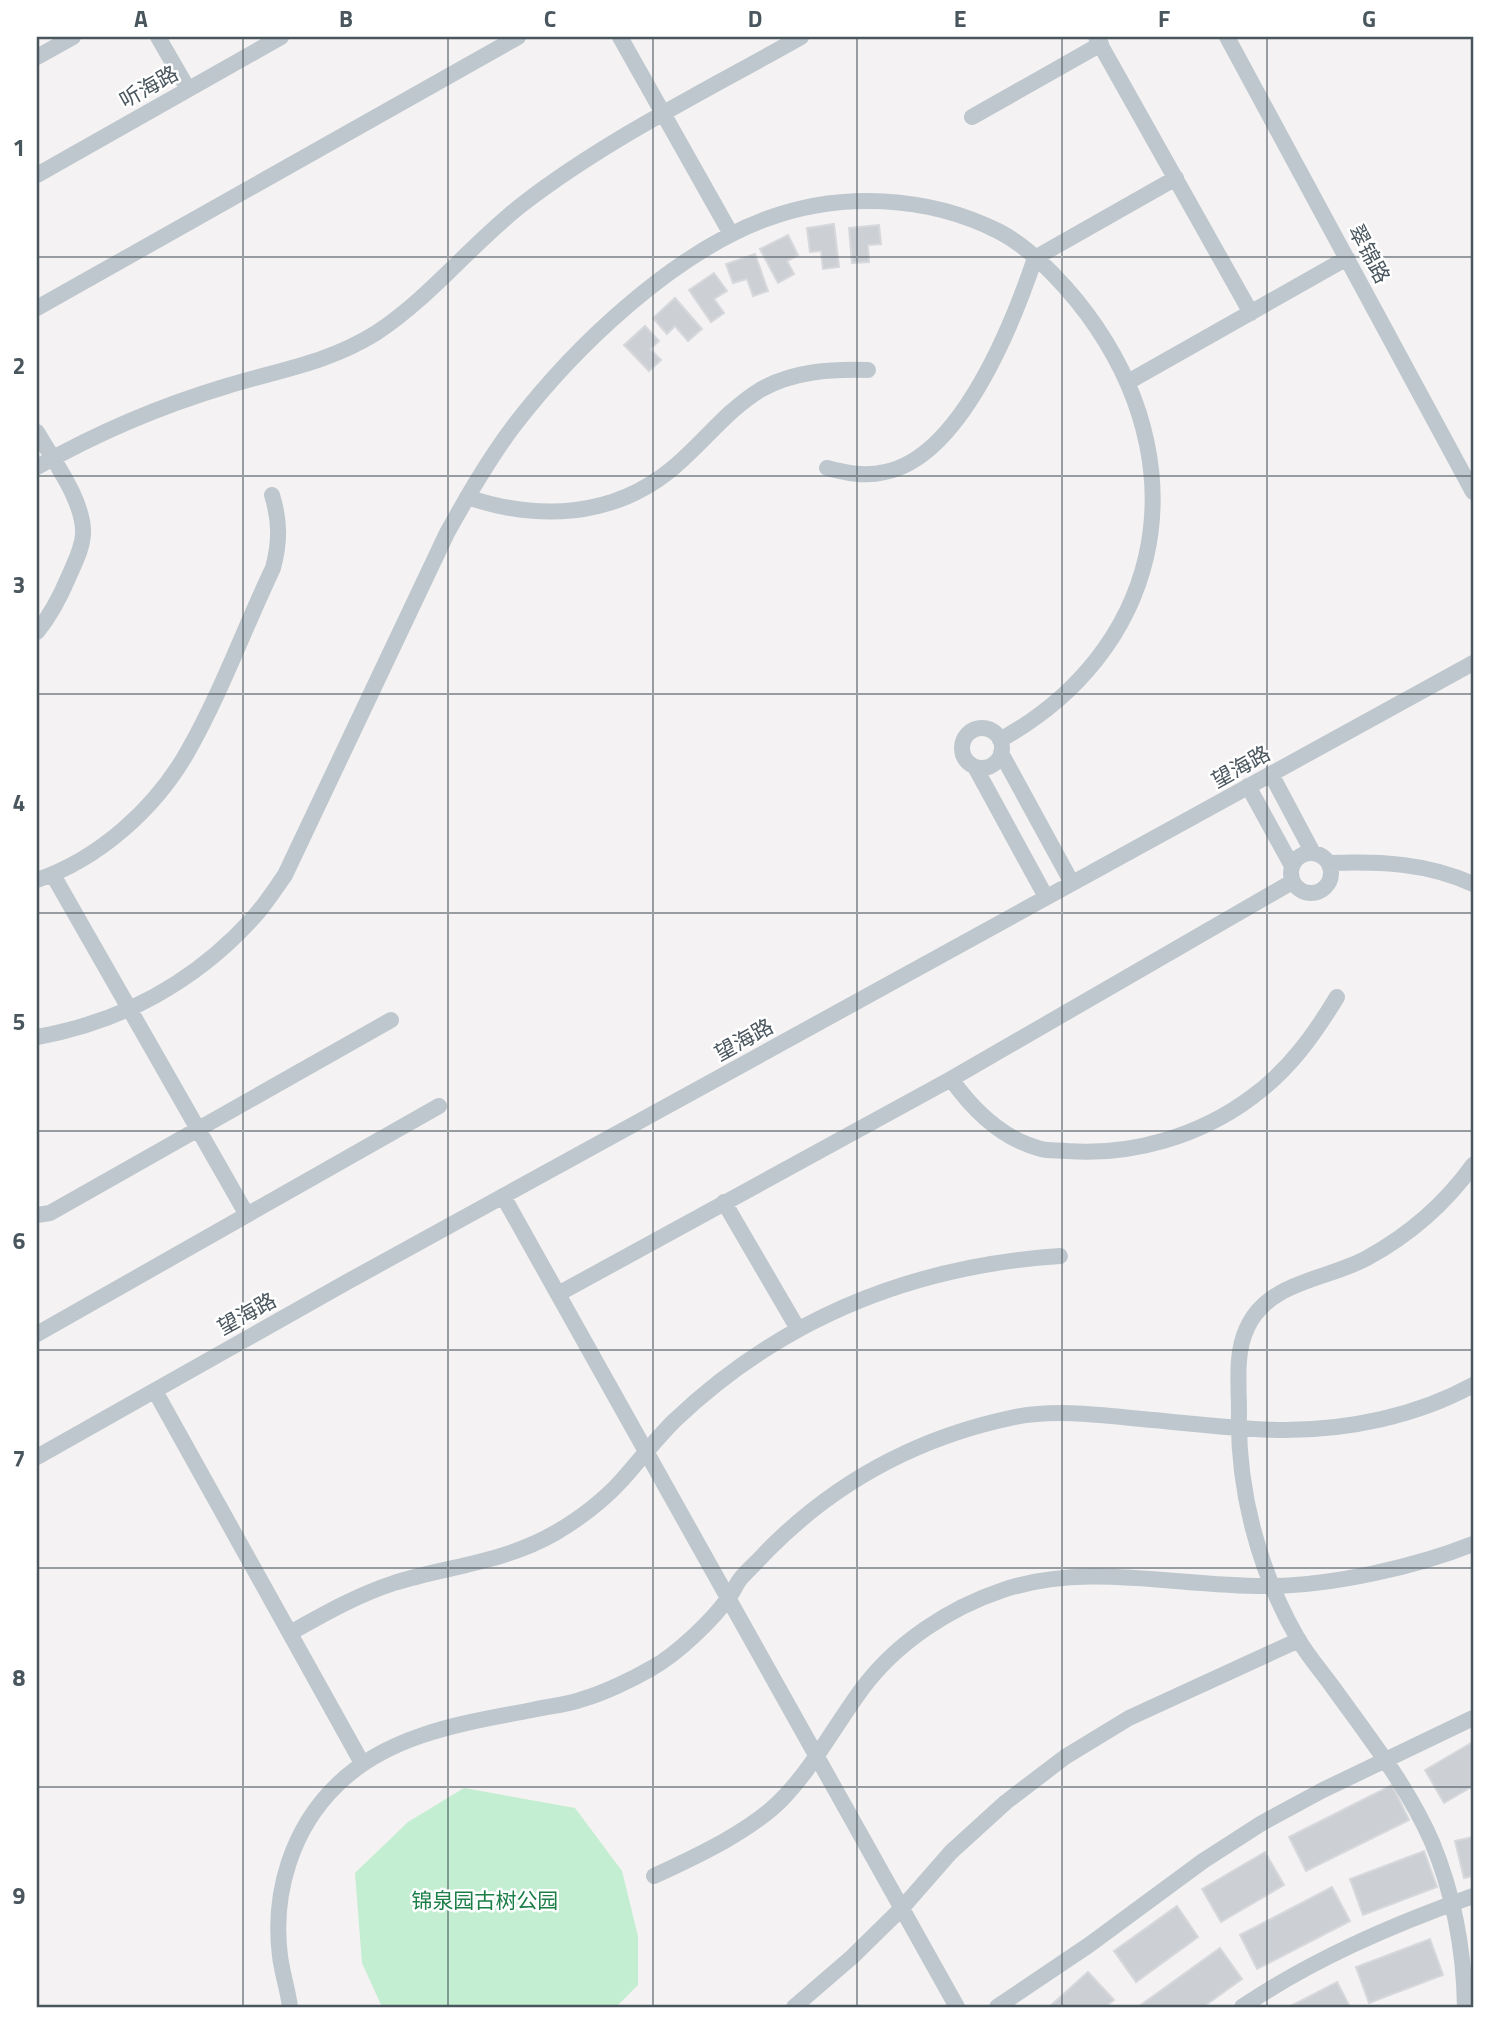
<svg xmlns="http://www.w3.org/2000/svg" width="1510" height="2044" font-family="'Titillium Web','Noto Sans SC',sans-serif">
<style>
.green{fill:#c3eed1}
.building{fill:#cccfd4;stroke:#d6d8dc;stroke-width:2}
.lines{fill:none;stroke-linecap:round;stroke-linejoin:round}
.minor{stroke:#bec7cd;stroke-width:16}
.grid{fill:none;stroke:#4a565e;stroke-width:2;stroke-opacity:0.55}
.labels{text-anchor:middle;stroke-width:5;stroke-linejoin:round;paint-order:stroke}
.street-label{font-size:21px;fill:#4a565e;stroke:#fff}
.park-label{font-size:21px;fill:#1b7f47;stroke:#fff}
.neatline{fill:none;stroke:#4a565e;stroke-width:2.5}
.grid-label{font-size:23px;text-anchor:middle;font-weight:bold;fill:#4a565e}
</style>
<rect width="100%" height="100%" fill="#f4f2f2"/>
<path class="green" d="M464,1788L575,1808L622,1871L638,1936V1985L616,2007H382L362,1963L355,1873L408,1822Z"/>
<path class="building" d="M834,224L839,267L823,269L821,251L810,252L807,228Z
M879,225L881,244L868,245L869,262L852,263L849,228Z
M788,235L798,255L787,261L794,274L778,283L760,249Z
M755,254L768,291L753,296L747,279L733,283L726,264Z
M714,273L727,291L714,299L724,313L711,322L689,290Z
M675,298L702,329L688,341L675,326L667,334L653,318Z
M645,326L659,341L650,349L661,360L649,371L624,345Z
M1473,1742V1786L1444,1803L1425,1770Z
M1392,1785L1409,1820L1306,1871L1289,1837Z
M1473,1837V1876L1464,1878L1455,1841Z
M1424,1851L1437,1887L1363,1915L1350,1879Z
M1265,1852L1284,1885L1221,1922L1202,1889Z
M1332,1887L1350,1921L1257,1969L1240,1935Z
M1177,1906L1198,1937L1136,1982L1114,1951Z
M1430,1939L1443,1975L1369,2003L1356,1967Z
M1220,1948L1242,1979L1203,2007H1138Z
M1088,1972L1114,2000L1105,2007H1049Z
M1337,1982L1350,2007H1289Z"/>
<g class="lines">
<path class="minor" d="M158,37L188,89
M620,37L731,234
M1096,37L1251,313
M1227,37L1473,492
M37,57L73,37
M972,117L1101,44
M37,175L281,37
M37,308L518,37
M1128,382L1347,258
M37,432C53,460 85,502 83,535C82,549 75,562 69,576C61,595 50,616 37,632
M37,467C97,433 160,406 227,386C279,370 328,363 376,333C431,297 472,243 524,203C609,138 707,90 801,37
M827,468C846,473 865,477 885,472C961,457 1013,323 1035,258L1176,178
M467,497C538,521 613,518 673,468C703,443 726,411 760,390C793,371 831,369 868,370
M962 748a20 20 0 1 1 40 0a20 20 0 1 1-40 0Z
M1001,753L1072,883
M975,767L1046,897
M1271,774L1313,853
M1248,786L1292,866
M1291 873a20 20 0 1 1 40 0a20 20 0 1 1-40 0Z
M1329,863C1379,861 1427,863 1473,884
M53,875L247,1215
M37,880C99,859 156,808 188,751C221,693 244,629 273,568C280,542 280,521 272,495
M37,1037C121,1022 195,982 253,918C265,905 275,889 285,875L447,533C467,497 488,460 513,427C574,347 672,254 766,219C841,191 928,196 998,231C1034,249 1075,295 1097,328C1198,478 1159,652 1000,740
M951,1079C973,1110 1002,1139 1041,1149C1049,1151 1059,1150 1067,1151C1132,1156 1200,1136 1252,1097C1289,1070 1314,1035 1337,997
M503,1196L957,2007
M724,1202L798,1329
M37,1215L50,1213L391,1020
M558,1294L951,1079L1292,882
M37,1334L439,1106
M155,1391L362,1763
M37,1457L347,1282L1473,663
M290,1633C324,1614 357,1595 394,1583C449,1566 505,1562 555,1533C579,1519 603,1501 622,1480C639,1461 655,1440 674,1421C782,1318 911,1266 1060,1256
M654,1876C695,1857 754,1830 785,1796C815,1764 836,1724 862,1689C896,1643 949,1608 1003,1590C1090,1561 1182,1588 1272,1586C1334,1585 1415,1567 1473,1544
M290,2007C288,1990 282,1973 280,1956C272,1893 292,1828 338,1784C389,1734 464,1723 532,1710C549,1706 567,1705 583,1699C604,1693 633,1679 652,1668C677,1654 712,1621 729,1597C734,1591 736,1584 741,1578C749,1569 759,1560 767,1551C836,1481 918,1437 1015,1417C1056,1409 1101,1415 1142,1419C1189,1423 1237,1430 1285,1430C1348,1430 1417,1416 1473,1385
M794,2007L852,1957L902,1908L951,1852L1006,1802L1065,1757L1129,1718L1299,1640
M997,2007L1089,1945L1203,1861L1262,1823L1323,1790L1473,1718
M1242,2007C1313,1959 1392,1925 1473,1896
M1465,2007C1464,1951 1454,1895 1432,1842C1407,1785 1368,1736 1332,1686C1321,1671 1308,1656 1298,1639C1259,1572 1237,1489 1239,1411C1239,1384 1235,1353 1247,1328C1268,1281 1327,1280 1367,1258C1409,1235 1445,1204 1473,1165"/>
</g>
<path class="grid" d="M243,37V2007M448,37V2007M653,37V2007M857,37V2007M1062,37V2007M1267,37V2007M37,257H1473M37,476H1473M37,694H1473M37,913H1473M37,1131H1473M37,1350H1473M37,1568H1473M37,1787H1473"/>
<g class="labels">
<g class="street-label">
<text transform="translate(149 87) rotate(-29)" y="7">听海路</text>
<text transform="translate(1369 254) rotate(62)" y="7">翠锦路</text>
<text transform="translate(1241 767) rotate(-29)" y="7">望海路</text>
<text transform="translate(744 1040) rotate(-29)" y="7">望海路</text>
<text transform="translate(247 1314) rotate(-29)" y="7">望海路</text>
</g>
<g class="park-label">
<text x="485" y="1908">锦泉园古树公园</text>
</g>
</g>
<rect width="1510" height="2044" fill="none" stroke="#ffffff" stroke-width="77"/>
<rect x="38" y="38" width="1434" height="1968" class="neatline"/>
<g class="grid-label">
<text x="141" y="27">A</text>
<text x="346" y="27">B</text>
<text x="550" y="27">C</text>
<text x="755" y="27">D</text>
<text x="960" y="27">E</text>
<text x="1164" y="27">F</text>
<text x="1369" y="27">G</text>
<text x="19" y="156">1</text>
<text x="19" y="374">2</text>
<text x="19" y="593">3</text>
<text x="19" y="811">4</text>
<text x="19" y="1030">5</text>
<text x="19" y="1249">6</text>
<text x="19" y="1467">7</text>
<text x="19" y="1686">8</text>
<text x="19" y="1904">9</text>
</g>
</svg>
